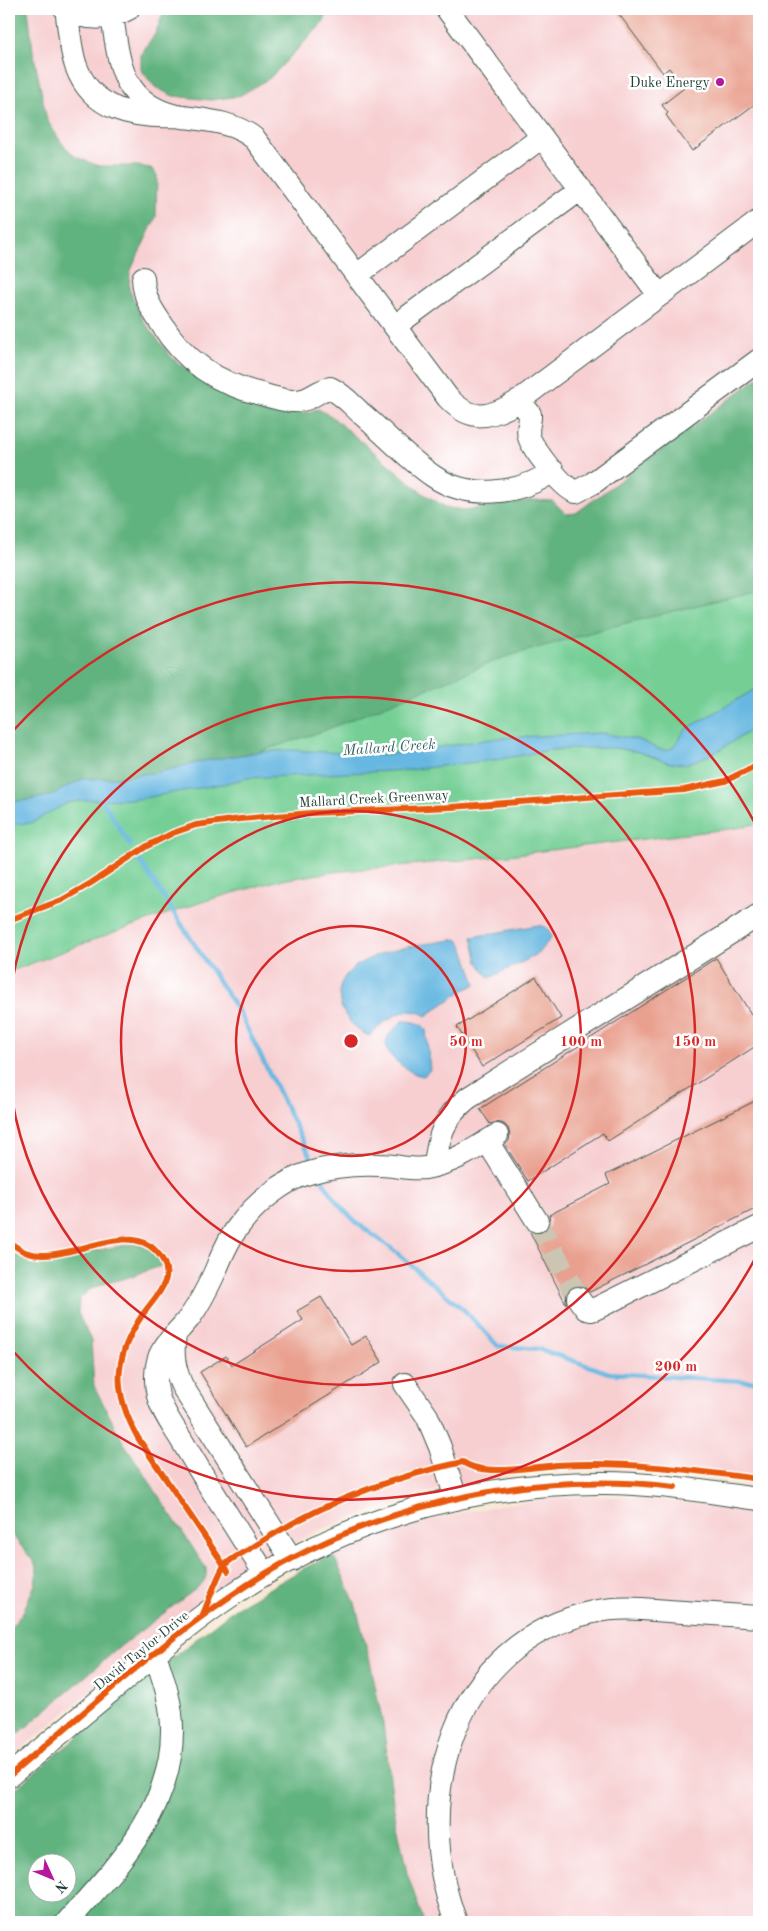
<svg xmlns="http://www.w3.org/2000/svg" width="768" height="1931" font-family="'Old Standard TT',serif">
<style>
.built{fill:#f7cfd1}
.green{fill:#75cf95;stroke:#4a8664}
.forest{fill:#60b27e;stroke:#407859;fill-rule:evenodd}
.water{fill:#66b7e1;stroke:#427a8a}
.lines{fill:none;stroke-linecap:round;stroke-linejoin:round}
.stream{stroke:#66b7e1;stroke-width:4.5}
.building{fill:#e9a08f}
.minor-tunnel{stroke:#cbc5b2;stroke-width:22;stroke-dasharray:22 11;stroke-linecap:butt}
.minor-casing{stroke:#3f564c;stroke-width:24}
.minor{stroke:#fff;stroke-width:22}
.cycleway-casing{stroke:#fff;stroke-width:9}
.cycleway{stroke:#e8590c;stroke-width:6}
.ring{fill:none;stroke:#d62828;stroke-width:2.5}
.poi-dot{fill:#b5179e;stroke:#fff;stroke-width:2}
.labels{text-anchor:middle;stroke-width:5;stroke-linejoin:round;paint-order:stroke}
.poi-label{font-size:14px;fill:#1f3d34;stroke:#fff;text-anchor:end}
.street-label{font-size:14px;fill:#1f3d34;stroke:#fff}
.water-label{font-size:15px;font-style:italic;fill:#346268;stroke:#fff}
.centre{fill:#d62828;stroke:#fff;stroke-width:2.5}
.ring-label{font-size:15px;text-anchor:middle;font-weight:bold;fill:#d62828;stroke:#fff;stroke-width:5;stroke-linejoin:round;paint-order:stroke}
</style>
<rect width="100%" height="100%" fill="#fff"/>
<filter id="ink" filterUnits="userSpaceOnUse"><feTurbulence type="fractalNoise" baseFrequency=".02" numOctaves="2"/><feDisplacementMap in="SourceGraphic" scale="10" xChannelSelector="R" yChannelSelector="G"/><feConvolveMatrix kernelMatrix="1 2 1 2 8 2 1 2 1" color-interpolation-filters="sRGB"/></filter>
<filter id="wash" filterUnits="userSpaceOnUse"><feTurbulence type="fractalNoise" baseFrequency=".0096" numOctaves="4" result="noise"/><feDisplacementMap in="SourceGraphic" scale="20" xChannelSelector="R" yChannelSelector="G"/><feGaussianBlur stdDeviation="1.12" result="paint"/><feColorMatrix in="noise" values="0 0 0 0 0 0 0 0 0 0 0 0 0 0 0 0 0 1.4 0 .05"/><feComposite in="paint" operator="in"/></filter>
<g filter="url(#wash)">
<rect width="100%" height="100%" fill="#f6e7d2"/>
<path class="built" d="M9,9H759V571L170,722Z
M759,823V1485L672,1473L621,1469L537,1472L493,1478L441,1489L414,1496L348,1519L316,1532L277,1552L240,1574L197,1603L9,1759V973L117,931L208,900L276,881L332,872L475,859L737,828Z
M598,1496L648,1498L759,1511V1922H424L407,1873L394,1809L383,1724L370,1661L355,1603L333,1554L386,1534L441,1517L502,1505L556,1498Z"/>
<path class="green" d="M759,571V823L737,828L475,859L332,872L276,881L208,900L117,931L9,972V737Z"/>
<path class="forest" d="M9,9H28L33,51L47,120L61,142L76,157L99,166H137L151,168L157,175L156,217L130,272L129,289L143,320L172,358L210,388L264,410L305,413L318,409L331,416L424,494L447,508L466,510L533,500L553,501L566,514L576,513L759,377V590L610,627L502,658L323,731L258,752L204,761L159,772L112,778L82,779L50,796L9,803Z
M165,9H329L323,23L270,78L239,96L211,100L173,96L155,87L141,70V54L155,34Z
M131,1244C145,1244 158,1252 161,1266L123,1279L103,1284L89,1290L79,1300L78,1313L91,1341L94,1386L122,1440L206,1568C207,1578 205,1581 197,1588L122,1645L9,1742V1630L23,1612L35,1584L37,1570L34,1562L9,1531V1372L13,1358L9,1342V1252L31,1263L42,1264L56,1258Z
M333,1554L355,1603L370,1661L383,1724L394,1809L407,1873L424,1922H9V1794L160,1668L234,1609L301,1570ZM38,1864H68V1894H38Z"/>
<path class="water" d="M759,687V725L716,752L700,759L684,764L670,763L638,752L615,748H587L550,750L501,759L408,770L247,778L228,783L138,799L84,800L67,803L31,823L9,824V803L50,796L82,779L112,778L159,772L204,761L258,752L291,750L379,755L401,753L498,738L601,733L640,740L658,749L668,750L673,747L686,729Z
M538,925C545,927 550,928 551,937C537,961 512,965 490,978L488,977L478,962L472,937Z
M457,939L463,946L476,984L462,991L426,1016C405,1002 384,1022 369,1036C356,1030 343,1017 340,1002C330,951 424,945 457,939Z
M403,1021C411,1021 422,1022 426,1030L430,1070L424,1076C414,1075 408,1070 400,1064C378,1048 384,1036 403,1021Z"/>
<g class="lines">
<path class="stream" d="M99,795L130,845
M140,861L240,1014L314,1164
M321,1178L339,1205L357,1223L391,1248L464,1310L498,1346L539,1349L609,1373L759,1382"/>
</g>
<g id="blocks">
<path class="building" d="M615,9H759V101L692,151L666,115L668,113L662,105L684,88L669,68L663,73Z
M716,958L751,1014L754,1012L759,1020V1044L608,1141L603,1133L528,1181L505,1145L509,1141L510,1135L508,1128L504,1124L497,1122L490,1124L480,1109Z
M536,977L561,1018L482,1067L457,1027Z
M759,1099V1207L590,1292L583,1286L576,1285L571,1287L566,1293V1304L530,1232L537,1234L544,1232L549,1227L550,1221L549,1215L610,1184L606,1175Z
M321,1297L351,1345L366,1336L382,1362L246,1447L200,1372L226,1356L232,1365L303,1320L297,1311Z"/>
</g>
</g>
<g filter="url(#ink)">
<use href="#blocks" fill-opacity="0" stroke="#3f564c" stroke-width="1"/>
<g class="lines">
<path class="minor-tunnel" d="M537,1221L578,1298"/>
<defs>
<path id="minor" d="M65,9C85,20 107,21 128,9
M66,9C69,27 70,49 76,66C92,111 135,118 176,116C118,102 119,58 111,9
M447,9L659,295
M176,116C204,120 233,121 255,139L448,398C471,423 490,418 517,402L759,221
M357,275L542,137
M143,278C144,297 150,307 161,323C184,361 218,384 261,394C271,397 281,400 291,401C311,402 317,390 330,388C343,394 353,406 363,415C386,435 408,459 433,476C468,500 519,495 553,471
M395,326L581,189
M519,400L530,414C531,422 526,428 529,437C532,448 565,491 576,492L593,483L759,360
M487,1141L537,1221
M435,1166C438,1136 444,1117 468,1098L759,915
M578,1298L586,1309L591,1310L597,1308L759,1227
M175,1335C172,1354 174,1368 182,1386L292,1560
M405,1384L427,1416L440,1447L456,1499
M265,1574C238,1532 211,1489 185,1446C176,1430 163,1414 158,1396C155,1384 155,1368 160,1355C166,1341 181,1329 190,1317C200,1303 207,1289 214,1274C221,1258 227,1241 238,1227C255,1204 282,1181 309,1173C332,1166 357,1164 380,1165C396,1165 410,1170 425,1168C451,1164 475,1149 497,1135
M9,1776C49,1743 89,1709 129,1676C163,1647 197,1618 235,1593C343,1520 474,1482 604,1483C656,1483 708,1492 759,1499
M67,1922C117,1866 173,1809 172,1729C172,1703 163,1678 155,1654
M456,1922C409,1799 452,1643 593,1612C618,1606 644,1609 668,1611C699,1613 729,1615 759,1617"/>
</defs>
<use href="#minor" class="minor-casing"/>
<use href="#minor" class="minor"/>
<defs>
<path id="cycleway" d="M9,920L62,900L91,883L147,846L173,833L196,825L240,819L312,813L451,807L684,790L725,781L759,764
M9,1242C15,1246 21,1251 28,1253C67,1265 126,1219 156,1251C181,1277 155,1296 141,1317C131,1332 122,1351 120,1369C117,1393 127,1418 138,1438L228,1571
M203,1614C208,1603 218,1574 224,1566C231,1558 245,1552 253,1547C317,1505 387,1478 463,1462C483,1477 532,1467 557,1465C625,1461 692,1470 759,1479
M9,1776C82,1715 154,1648 232,1595C360,1507 522,1469 675,1487"/>
</defs>
<use href="#cycleway" class="cycleway-casing"/>
<use href="#cycleway" class="cycleway"/>
</g>
</g>
<g class="ring">
<circle cx="351" cy="1041" r="115"/>
<circle cx="351" cy="1041" r="230"/>
<path d="M9 1005A344 344 0 1 1 9 1077"/>
<path d="M758 1253A459 459 0 0 1 10 1348M10 734A459 459 0 0 1 758 829"/>
</g>
<circle class="poi-dot" cx="720" cy="82" r="5"/>
<g class="labels">
<g class="poi-label">
<text x="710" y="87">Duke Energy</text>
</g>
<g class="street-label">
<text transform="translate(374 798) rotate(-3)" y="5">Mallard Creek Greenway</text>
<text transform="translate(141 1650) rotate(-39)" y="5">David Taylor Drive</text>
</g>
<g class="water-label">
<text transform="translate(389 747) rotate(-4)" y="5">Mallard Creek</text>
</g>
</g>
<circle cx="351" cy="1041" r="8" class="centre"/>
<g class="ring-label">
<text x="466" y="1046">50 m</text>
<text x="581" y="1046">100 m</text>
<text x="695" y="1046">150 m</text>
<text x="676" y="1371">200 m</text>
</g>
<rect width="768" height="1931" fill="none" stroke="#fff" stroke-width="30"/>
<g transform="translate(52 1878) rotate(134)"><circle r="24" fill="#ffffff" stroke="#a5b1ae"/>
<path d="M0-4L9 19L0 12L-9 19Z" fill="#b5179e"/>
<text y="-8" font-size="14" font-weight="bold" text-anchor="middle" fill="#1f3d34">N</text>
</g>
</svg>
